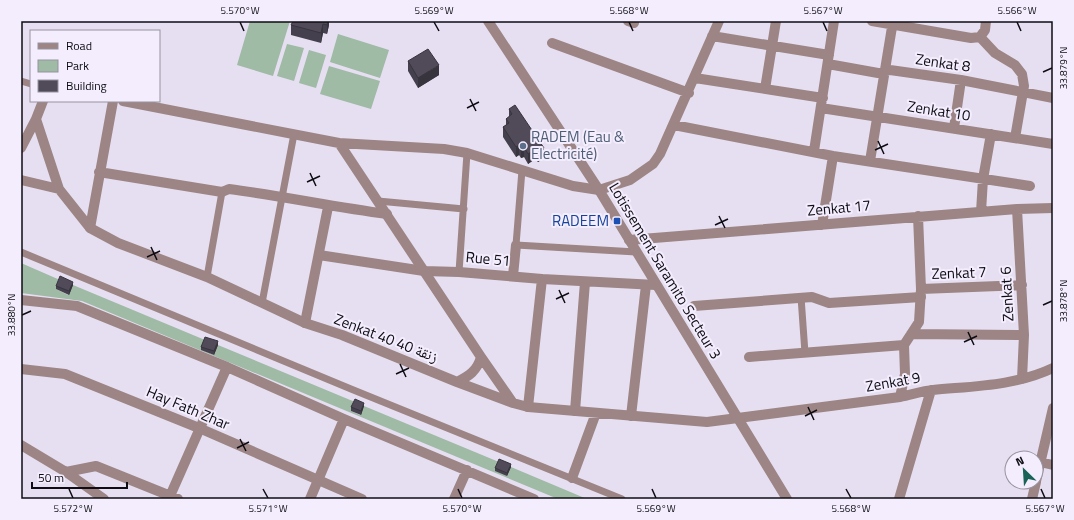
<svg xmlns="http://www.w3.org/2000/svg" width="1074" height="520" font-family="'Titillium Web','Noto Naskh Arabic',sans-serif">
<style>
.green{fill:#9fbaa5}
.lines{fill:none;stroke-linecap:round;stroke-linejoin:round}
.service{stroke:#9c8584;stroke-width:7}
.pedestrian{stroke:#9c8584;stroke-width:10}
.minor{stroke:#9c8584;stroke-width:10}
.tertiary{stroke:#9c8584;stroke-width:10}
.wall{fill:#45404d}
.shaded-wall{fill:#38343e}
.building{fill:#504a59;stroke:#38343e}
.ticks{fill:none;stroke:#0e0c12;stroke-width:1.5}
.service-dot{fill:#5c6f8a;stroke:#f3edfd;stroke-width:1.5}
.transit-dot{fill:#1a4fb4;stroke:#f3edfd;stroke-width:1.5}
.labels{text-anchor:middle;stroke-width:4;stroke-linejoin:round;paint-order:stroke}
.street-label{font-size:15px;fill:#0e0c12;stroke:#f3edfd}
.service-label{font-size:15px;fill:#4e5e75;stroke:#f3edfd;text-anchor:start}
.transit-label{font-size:15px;fill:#164399;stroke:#f3edfd;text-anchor:end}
.neatline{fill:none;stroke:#0e0c12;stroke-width:1.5}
.ticks-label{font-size:10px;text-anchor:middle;fill:#0e0c12}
</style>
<rect width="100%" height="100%" fill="#e6dff2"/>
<path class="green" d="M250,21H290L273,76L237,65Z
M338,34L389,50L380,78L330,62Z
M287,44L304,48L294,81L277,76Z
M309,50L326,55L316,88L299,83Z
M329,66L380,81L371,109L320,94Z
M21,263L60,280L56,289L68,295L73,285L205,340L202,350L214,355L218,345L355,402L351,411L360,415L364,406L499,462L507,476L511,467L587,499H558L82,301L21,293Z"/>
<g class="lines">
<path class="service" d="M21,81L31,84
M522,170L516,245L636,252
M378,201L464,209
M21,252L351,389L622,499
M459,272L467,153
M207,277L222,192
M801,297L805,353
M262,303L294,134"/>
<path class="pedestrian" d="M99,172L222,192L229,189C282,196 334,207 387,214
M90,228L113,101
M319,255L424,271L459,272L542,279L656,285
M513,276L516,245
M694,306L812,297L829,303L921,297
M305,323L328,207
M528,407L542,279
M575,411L585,282
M631,416L646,285"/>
<path class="minor" d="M628,21L634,23
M872,21L971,38L980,37L985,30L986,21
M712,36L829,55
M980,37L995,53L1015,65L1022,74L1024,86L1015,138
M552,43L689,93
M828,64L878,73L890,70L961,80L1053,98
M695,78L823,98
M765,89L776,21
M43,101L36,119L59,189L90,228L118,243L207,277L305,323L342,335L457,382L513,403L528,407L707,422L900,397C911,395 922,391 933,390C974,386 1015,386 1053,368
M123,101L339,143L444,149L467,153L573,186L599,190L630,180L653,164L660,154L719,21
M821,108L1053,144
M674,125L833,156L1030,186
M954,128L961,80
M339,143L481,357L513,403
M21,148L36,119
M814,151L834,21
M870,161L893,21
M21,180L59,189
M1017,209L1024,335L1022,379
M981,212L983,179L991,134
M822,225L833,156
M629,240L1017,209L1053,208
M921,289L1022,285
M21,300L77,306L227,367L344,419L534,499
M911,334L1024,335
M749,357L904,345
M457,382C469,376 477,371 481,357
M900,397L905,374L904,345L919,322L921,289L918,216
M21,445L66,472L104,499
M1040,462L1053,465
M66,472L96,466L178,499
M572,478L596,413
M1036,481L1053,408
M170,496L227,367
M310,499L344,419
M454,499L467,470
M899,499L931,390
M1032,499L1036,482"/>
<path class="tertiary" d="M488,21L599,190L787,499
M21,369L65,374L199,428L362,499"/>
</g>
<path class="wall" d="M329,21V25L327,34L323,33L321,43L291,35V25Z
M408,61L439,75L418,88L408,71Z
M509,109L544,158L538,162L535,159L528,164L524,157L521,158L519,155L516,157L503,137V127L506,125V119L509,117Z
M73,285L69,295L56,289V286Z
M218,345L214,355L201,350V347Z
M364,406L361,415L351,411V407Z
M511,467L507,476L495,471V468Z"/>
<path class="shaded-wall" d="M328,21H329V25L327,34V25Z
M323,24V33L321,43V33Z
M439,65V75L418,88V78Z
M519,145V155L516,157V147Z
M524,147V157L521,158V148Z
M544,148V158L538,162V153Z
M535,149V159L528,164V154Z
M73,282V285L69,295V291Z
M218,341V345L214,355V351Z
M364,403V406L361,415V411Z
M511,464V467L507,476V473Z"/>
<path class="building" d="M293,21H328L327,25L323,24L321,33L291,25Z
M428,49L439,65L418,78L408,61Z
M515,105L544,148L538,153L535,149L528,154L524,147L521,148L519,145L516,147L503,127L509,123L506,119L512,114L509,109Z
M60,276L73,282L69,291L56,286Z
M205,337L218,341L214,351L201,347Z
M355,399L364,403L361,411L351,407Z
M499,459L511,464L507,473L495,468Z"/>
<path class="ticks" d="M240,22L244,31M434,22L439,31M629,22L633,31M823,22L827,31M1017,22L1021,31M1043,72L1052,68M470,99L476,111M467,108L479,102M878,141L884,154M875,150L888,144M310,173L316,186M307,182L320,176M719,216L725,228M715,225L728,219M151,247L157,260M147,257L160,251M559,290L565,303M556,299L569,293M1043,305L1052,301M22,315L31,311M968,332L974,345M964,342L977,336M400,364L406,377M396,374L409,368M808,407L814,420M805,416L817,410M240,439L246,451M237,448L249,442M69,489L73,498M263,489L268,498M458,489L462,498M652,489L656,498M846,489L851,498M1041,489L1045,498"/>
<circle class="service-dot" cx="523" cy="146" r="4"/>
<rect class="transit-dot" x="613" y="217" width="8" height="8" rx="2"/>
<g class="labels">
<g class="street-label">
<text transform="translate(943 63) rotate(8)" y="5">Zenkat 8</text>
<text transform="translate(939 111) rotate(9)" y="5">Zenkat 10</text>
<text transform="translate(839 208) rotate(-5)" y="5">Zenkat 17</text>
<text transform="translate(488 259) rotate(5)" y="5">Rue 51</text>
<text transform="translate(665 271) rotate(59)" y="5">Lotissement Saramito Secteur 3</text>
<text transform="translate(959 273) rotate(-2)" y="5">Zenkat 7</text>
<text transform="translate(1007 294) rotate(-93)" y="5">Zenkat 6</text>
<text transform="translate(386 338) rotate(21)" y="5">Zenkat 40 زنقة 40</text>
<text transform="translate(893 382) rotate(-10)" y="5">Zenkat 9</text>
<text transform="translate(188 408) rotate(23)" y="5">Hay Fath Zhar</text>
</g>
<g class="service-label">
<text x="531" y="142">RADEM (Eau &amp;<tspan x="531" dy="17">Electricité)</tspan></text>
</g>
<g class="transit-label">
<text x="609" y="226">RADEEM</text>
</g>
</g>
<rect width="1074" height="520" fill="none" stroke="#f3edfd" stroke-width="44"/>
<rect x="30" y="30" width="130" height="72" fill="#f3edfd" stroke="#97939f"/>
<rect x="38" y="43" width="20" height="6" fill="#9c8584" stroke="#97939f"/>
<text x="66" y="50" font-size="12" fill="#0e0c12">Road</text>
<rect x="38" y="60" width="20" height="12" fill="#9fbaa5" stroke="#97939f"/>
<text x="66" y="70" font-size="12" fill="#0e0c12">Park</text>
<rect x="38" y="80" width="20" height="12" fill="#504a59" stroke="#97939f"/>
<text x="66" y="90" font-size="12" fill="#0e0c12">Building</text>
<g transform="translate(1024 470) rotate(335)"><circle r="19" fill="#f3edfd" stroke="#97939f"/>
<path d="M0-3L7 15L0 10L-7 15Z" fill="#1a6359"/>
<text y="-6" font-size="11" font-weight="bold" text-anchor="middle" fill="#0e0c12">N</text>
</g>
<path d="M32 482v6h95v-6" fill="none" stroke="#0e0c12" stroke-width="2"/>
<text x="38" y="482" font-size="12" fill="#0e0c12" stroke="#f3edfd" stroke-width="3" paint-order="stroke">50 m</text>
<rect x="22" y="22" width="1030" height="476" class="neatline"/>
<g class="ticks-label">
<text x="240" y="14">5.570°W</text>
<text x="434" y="14">5.569°W</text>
<text x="629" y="14">5.568°W</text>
<text x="823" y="14">5.567°W</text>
<text x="1017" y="14">5.566°W</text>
<text transform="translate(1063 68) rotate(-90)" y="4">33.879°N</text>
<text transform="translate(1063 301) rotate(-90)" y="4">33.878°N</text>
<text transform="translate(11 315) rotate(-90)" y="4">33.880°N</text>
<text x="73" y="512">5.572°W</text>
<text x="268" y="512">5.571°W</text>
<text x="462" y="512">5.570°W</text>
<text x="656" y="512">5.569°W</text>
<text x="851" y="512">5.568°W</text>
<text x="1045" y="512">5.567°W</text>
</g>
</svg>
